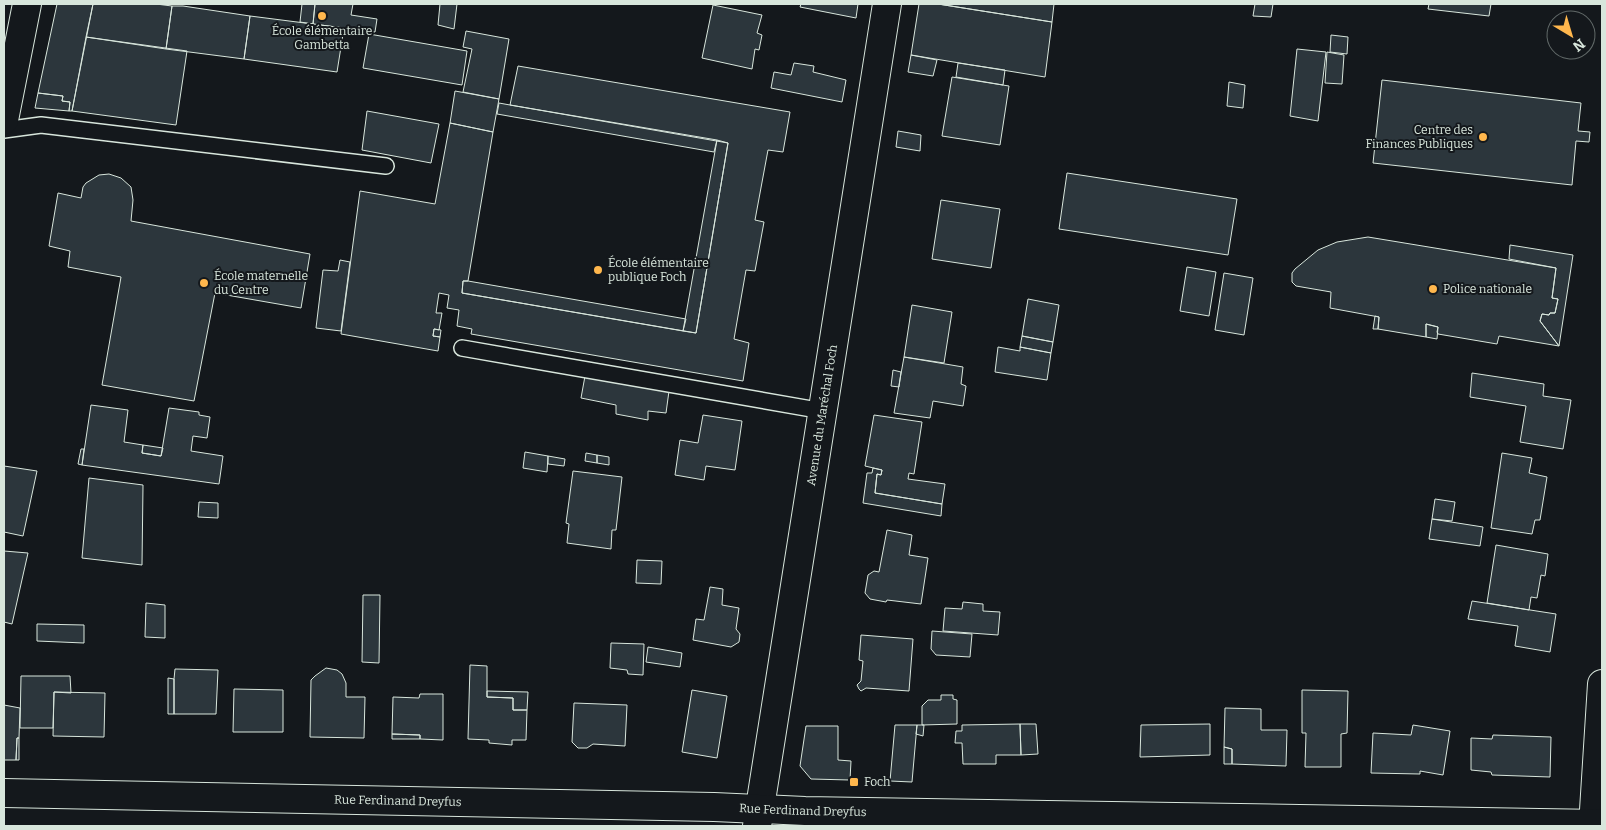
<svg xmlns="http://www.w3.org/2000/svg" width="1606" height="830" font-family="Bitter,serif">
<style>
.building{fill:#2c363c;stroke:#d8e6dc}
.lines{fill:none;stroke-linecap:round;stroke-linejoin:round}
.lane-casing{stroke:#d8e6dc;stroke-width:18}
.street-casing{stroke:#d8e6dc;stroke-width:30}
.secondary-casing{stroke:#d8e6dc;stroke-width:30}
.lane{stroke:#14181c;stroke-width:15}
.street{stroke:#14181c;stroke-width:28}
.secondary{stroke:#14181c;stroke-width:28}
.poi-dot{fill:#ffb74d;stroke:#14181c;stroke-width:2}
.labels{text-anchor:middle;stroke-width:4;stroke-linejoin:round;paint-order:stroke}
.poi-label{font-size:12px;fill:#d8e6dc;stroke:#14181c;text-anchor:start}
.street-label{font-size:12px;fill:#d8e6dc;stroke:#14181c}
</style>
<rect width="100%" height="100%" fill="#14181c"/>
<path class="building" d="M57,4H93L72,111H69L70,102L62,101L63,96L38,93Z
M93,4H156L172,6L166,49L86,37Z
M302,4H315L313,24L300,22Z
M315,4H353L351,15L377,19L375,32L313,24Z
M440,4H457L454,29L438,25Z
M801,4H858L856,18L800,7Z
M919,4H938L1052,22L1045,77L911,55Z
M938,4H1054L1052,22Z
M1255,4H1273L1271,17L1253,16Z
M1429,4H1491L1489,16L1428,9Z
M713,5L762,15L757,33L762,35L759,50L755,49L752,69L702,58Z
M172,6H183L250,16L244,59L166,49Z
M250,16L344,28L337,72L244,59Z
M466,31L509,39L499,99L463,92L472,49L463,47Z
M369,34L467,51L462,85L363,68Z
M1331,35L1348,37L1347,54L1330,52Z
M86,37L187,51L176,125L72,111Z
M1297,49L1326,52L1318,121L1290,116Z
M1327,52L1344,55L1342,84L1325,83Z
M911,55L937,60L933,76L908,72Z
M794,63L814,66L813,72L846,80L842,102L771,88L774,72L791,75Z
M958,63L1005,70L1003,85L956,77Z
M518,66L790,112L783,152L768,150L755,220L764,222L755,271L746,270L734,339L749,343L743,381L471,334L472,329L457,326L459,310L447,308L449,295L439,293L436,313H442L439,330L434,329L433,336L440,337L438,351L341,334L360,191L435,204L450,123L493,132L468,281H463L462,293L696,333L728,143L510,105Z
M952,77L1009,86L1000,145L942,136Z
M1382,80L1581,103L1578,131L1590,132L1589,142L1576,141L1572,185L1373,163Z
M1229,82L1245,85L1243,108L1227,106Z
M455,91L499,99L493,132L450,123Z
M38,93L63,96L62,101L70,102L69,111L35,108Z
M499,103L510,105L717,140L714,152L497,114Z
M367,111L439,124L431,163L362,150Z
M898,131L921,135L920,151L896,147Z
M717,140L728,143L696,333L683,331Z
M1067,173L1237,199L1228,255L1059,229Z
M109,174L121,178L131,187L133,200L131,221L310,254L301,308L215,293L194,401L102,385L121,277L68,267L70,251L49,246L58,193L81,198L83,187L86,183L99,175Z
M941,200L1000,209L991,268L932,259Z
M1368,237L1556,268L1552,298L1558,299L1555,313H1550L1549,315L1542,314L1540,321L1559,346L1499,336L1497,344L1438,334L1437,332L1438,327L1426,324V337L1378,329L1379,317L1330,308L1331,292L1296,286L1292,282V273L1295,269L1318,250L1337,242Z
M1510,245L1573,255L1559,346L1540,321L1542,314L1549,315L1550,313H1555L1558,299L1552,298L1556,268L1509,259Z
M340,260L350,262L341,331L316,328L323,270L338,271Z
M1187,267L1216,272L1209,316L1180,311Z
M1224,273L1253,278L1244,335L1215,330Z
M463,281H468L686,319L683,331L462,293Z
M1028,299L1059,305L1053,342L1022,336Z
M912,305L952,312L944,363L904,357Z
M1375,316L1379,317L1378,329H1373Z
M1426,324L1438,327L1437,339L1426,337Z
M434,329L441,330L440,337L433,336Z
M1022,336L1053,342L1051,353L1020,347Z
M998,347L1020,351V347L1051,353L1047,380L995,372Z
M904,357L963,367L961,384L966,386L963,406L933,401L930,418L894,413Z
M893,370L901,372L899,387L891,386Z
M1472,373L1544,384L1543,396L1571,400L1563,449L1520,442L1526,406L1470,397Z
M585,376L669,391L666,413L648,411V420L616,414V405L581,398Z
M91,405L128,410L124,442L143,445L142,453L161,456L169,408L199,412V415L210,417L207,438L193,436L191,451L223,456L219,484L82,465Z
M703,415L742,421L735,470L706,466L704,480L675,475L680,440L698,443Z
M874,415L922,422L914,474L909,473L908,479L945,484L942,504L875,493L877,474L881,475L882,470L865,466Z
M143,445L163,448L161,456L142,453Z
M81,449H84L82,465L78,464Z
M525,452L548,456L547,472L523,468Z
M586,453L597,455V463L585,461Z
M1502,453L1532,458L1529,473L1547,477L1540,520H1535L1532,534L1491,528Z
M597,455L609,457V465L597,463Z
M548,456L565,459L564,466L548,464Z
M4,466L37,471L23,536L4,532Z
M873,468L882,470L881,475L877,474L875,493L942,504L941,516L863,503L867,473H872Z
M573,471L622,477L616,530H612L611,549L567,543L569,524L566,523Z
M89,478L143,485L142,565L82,558Z
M1435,499L1455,502L1452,521L1432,519Z
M199,502L218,503V518L198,517Z
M1432,519L1483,527L1480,546L1429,539Z
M887,530L912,535L909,555L928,558L921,604L887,600L886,602L870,599L865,593L868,575L874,571L879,572Z
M1496,545L1548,554L1545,576L1541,575L1537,598L1531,597L1529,610L1487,603Z
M4,551L28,553L12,624L4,622Z
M637,560L662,561L661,584L636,583Z
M710,587L723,589L722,605L739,608L736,629L740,634L739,642L731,647L693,640L696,619L704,620Z
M363,595H380L379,663L362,662Z
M1472,601L1556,614L1550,652L1515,646L1518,626L1468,619Z
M963,602L983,604V611L1000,612L998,635L943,631L945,608L962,609Z
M146,603L165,605V638L145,637Z
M37,624L84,625V643L37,641Z
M932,631L972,634L970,657L936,655L931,649Z
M861,635L913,639L909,691L866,688L861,691L859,689L857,685L861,681L863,661L859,660Z
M611,643L644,644L643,675L628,674L627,670L610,668Z
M648,647L682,653L680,667L646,662Z
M470,665L487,666V697L513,698V710H527L526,740H512V745L489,743V740L468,739Z
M326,668L337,670L342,674L346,683V697H365L364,738L310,737L311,680L315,676Z
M175,669L218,670L216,714H174V679Z
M21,676H70L71,693L54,692L53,728H20Z
M168,678L174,679V714H168Z
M234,689L283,690V732H233Z
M692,690L727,696L717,758L682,752Z
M1302,690L1348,691L1347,733L1341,734V767H1305L1306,733H1302Z
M487,691L528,692L527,710H513V698L487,697Z
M54,692L105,693L104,737L53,736Z
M420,694H443V740L420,739V735L392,734L393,697L419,698Z
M941,695H953V699L957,700V724L922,725V706L928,700H941Z
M574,703L627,705L625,746L593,744L587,748H578L572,742Z
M4,705L20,708L19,738H17L16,760H4Z
M1225,708L1261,709V730H1287L1286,766L1232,764V749L1224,747Z
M1020,724L1021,755H996V764H963L962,743H955L956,731H962V725Z
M1020,724H1036L1038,754L1021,755Z
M1210,724V755L1140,757L1141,725Z
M895,725H917L912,782L890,781Z
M917,725H924L923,736L916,734Z
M1413,725L1450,731L1443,775L1420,771V774L1371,773L1373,733L1411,735Z
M806,726H838V760L851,761L850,780L811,779L800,766Z
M392,734L420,735V739H392Z
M1493,735L1551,737L1550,777L1492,775L1491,772L1471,770V738L1492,739Z
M17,738H19V760H16Z
M1224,747L1232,749V764H1224Z"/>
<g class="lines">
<defs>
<path id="lane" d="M4,130L41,125L386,166
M462,348L823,411"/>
<g id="street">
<path d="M4,120L27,4"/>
<path id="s1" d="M757,826L887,4"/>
<path d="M1593,826L1602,684"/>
</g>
<g id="secondary">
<path id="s2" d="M4,793L714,807L805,811L1602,824"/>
</g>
</defs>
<use href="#lane" class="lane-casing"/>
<use href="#street" class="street-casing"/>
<use href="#secondary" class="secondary-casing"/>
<use href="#lane" class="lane"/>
<use href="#street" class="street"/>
<use href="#secondary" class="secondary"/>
</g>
<g class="poi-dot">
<circle cx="322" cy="16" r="5"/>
<circle cx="1483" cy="137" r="5"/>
<circle cx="598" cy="270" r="5"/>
<circle cx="204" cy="283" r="5"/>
<circle cx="1433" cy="289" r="5"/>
<rect x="849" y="777" width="10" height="10" rx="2.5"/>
</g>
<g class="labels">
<g class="poi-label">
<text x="322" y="35" text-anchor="middle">École élémentaire<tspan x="322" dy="14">Gambetta</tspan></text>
<text x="1473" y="134" text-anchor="end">Centre des<tspan x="1473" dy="14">Finances Publiques</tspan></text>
<text x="608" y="267">École élémentaire<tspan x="608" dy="14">publique Foch</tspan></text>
<text x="214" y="280">École maternelle<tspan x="214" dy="14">du Centre</tspan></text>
<text x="1443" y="293">Police nationale</text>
<text x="864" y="786">Foch</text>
</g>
<g class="street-label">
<text dy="4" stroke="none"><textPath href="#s1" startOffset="416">Avenue du Maréchal Foch</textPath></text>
<text dy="4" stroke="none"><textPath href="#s2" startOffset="394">Rue Ferdinand Dreyfus</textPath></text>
<text dy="4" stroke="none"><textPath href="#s2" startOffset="799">Rue Ferdinand Dreyfus</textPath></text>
</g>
</g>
<rect width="1606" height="830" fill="none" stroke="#d8e6dc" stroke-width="10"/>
<g transform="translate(1571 35) rotate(142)"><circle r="24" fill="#14181c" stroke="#626a69"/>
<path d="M0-4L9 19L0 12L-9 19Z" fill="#ffb74d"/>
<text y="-8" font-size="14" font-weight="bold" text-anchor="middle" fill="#d8e6dc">N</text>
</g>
</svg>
